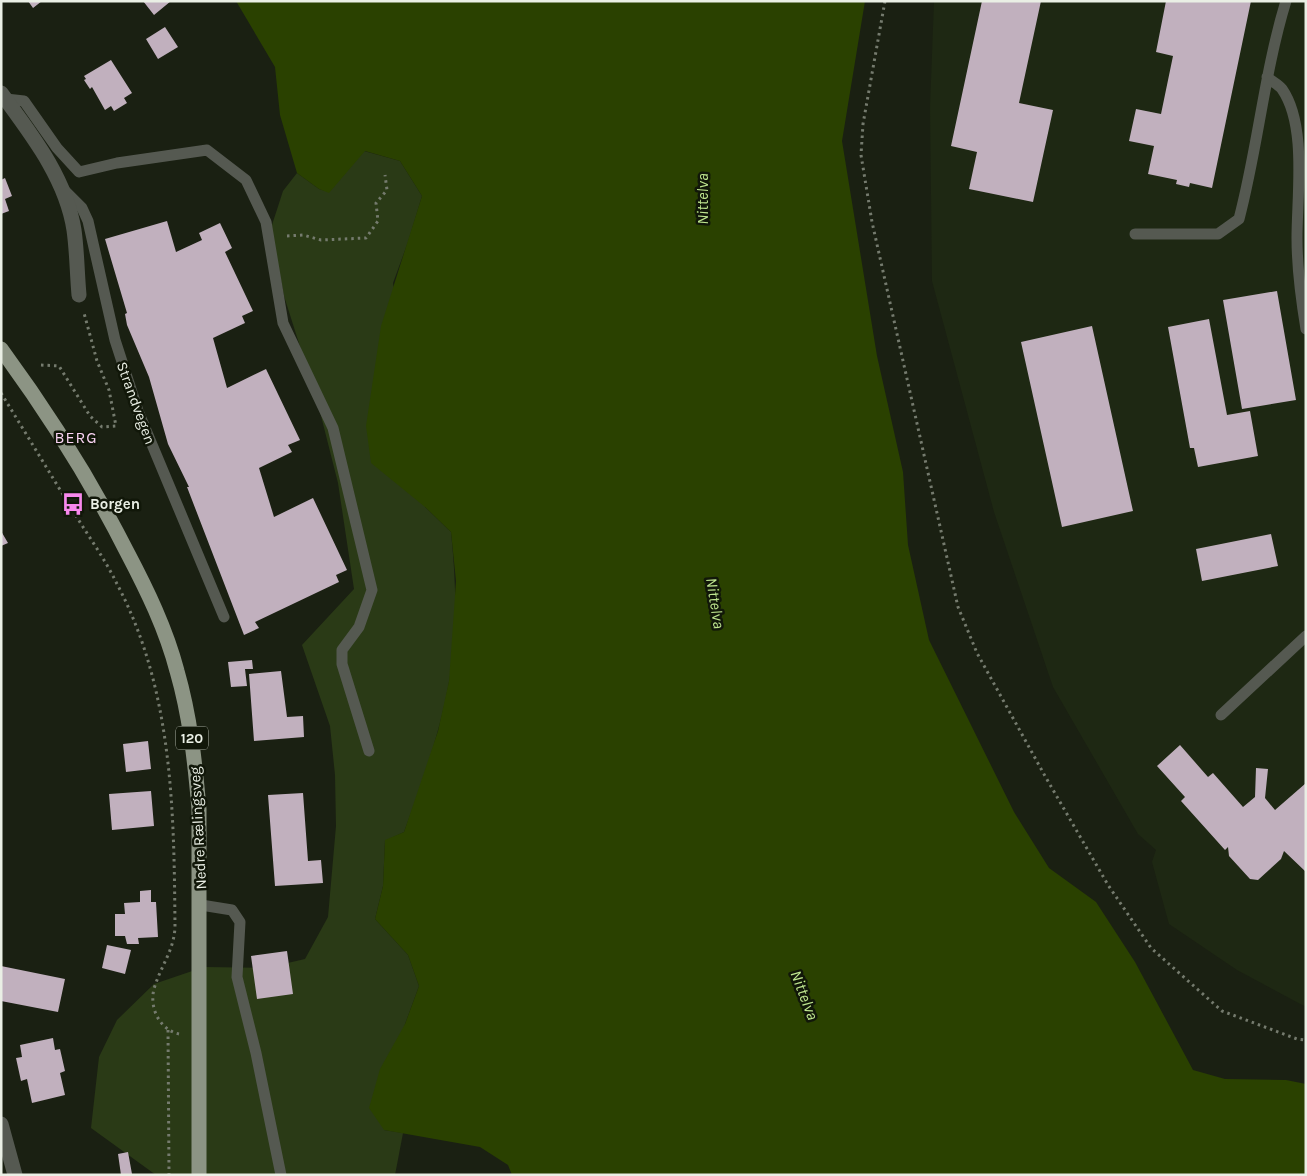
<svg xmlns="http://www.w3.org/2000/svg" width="1307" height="1176" font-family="Karla,sans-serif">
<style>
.built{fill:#1e2813}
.green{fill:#2a3a16}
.water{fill:#2a4100}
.building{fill:#c1b0be}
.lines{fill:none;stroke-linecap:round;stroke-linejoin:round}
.path{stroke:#757b6e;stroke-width:3;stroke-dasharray:2.5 4;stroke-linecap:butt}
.lane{stroke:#555951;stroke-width:11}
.street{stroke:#555951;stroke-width:15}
.primary{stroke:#8c9484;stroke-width:15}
.labels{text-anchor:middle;stroke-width:5;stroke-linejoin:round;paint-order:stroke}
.shield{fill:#111709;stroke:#a9aea3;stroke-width:1}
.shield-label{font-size:14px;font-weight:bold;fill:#eaefe5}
.street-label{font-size:15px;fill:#eaefe5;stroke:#111709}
.poi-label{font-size:15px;font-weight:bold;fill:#eaefe5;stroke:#111709;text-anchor:start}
.water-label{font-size:16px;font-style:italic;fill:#bfe68f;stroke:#111709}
.neighbourhood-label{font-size:16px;letter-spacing:1px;fill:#fad4f4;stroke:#111709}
</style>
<rect width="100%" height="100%" fill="#1a2012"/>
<path class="built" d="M934,1H1306V1007L1237,970L1169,924L1152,862L1156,850L1138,834L1053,687L994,512L932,281L930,107Z"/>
<path class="green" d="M364,151L400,161L422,196L408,242L393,283L425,507L451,532C456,582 458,633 449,682C440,733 422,783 404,832L385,841L383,886L375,919L408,955L419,986L405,1024L384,1130L403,1133L395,1175H156L91,1128L99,1057L117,1020L154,984L204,967L266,968L305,959L328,917L336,826L335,775L330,726L302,645L354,589L338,483L317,400L284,296L271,228L283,191L297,173L319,189L329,192Z"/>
<path class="water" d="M236,1H865L842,141L877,356L903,472L908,545L929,640L1014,812L1049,868L1096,902L1135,962L1193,1070L1225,1079L1286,1080L1306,1084V1175H512L508,1165L480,1147L384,1130L369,1108L380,1069L405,1024L419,986L408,955L375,919L383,886L385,840L404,832L438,731L449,681L456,581L451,532L425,507L371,463L366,426L381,326L422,196L400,161L365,151L329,193L319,189L297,173L280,115L275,67Z"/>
<path class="building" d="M28,1H42L33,8Z
M143,1H171L154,15Z
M982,1H1041L1019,103L1053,110L1033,202L969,189L977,152L951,146Z
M1166,1H1251L1212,188L1190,183L1189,187L1176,184L1177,180L1148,174L1154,146L1129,141L1136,109L1161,114L1173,56L1156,52Z
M165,27L178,47L158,59L146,39Z
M111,60L132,93L124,98L127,103L114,111L111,106L105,110L92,87L90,89L84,80L86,79L84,76Z
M5,178L12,196L5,199L9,211L1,214V180Z
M167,221L176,252L202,240L199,233L220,223L232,248L225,252L253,311L242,316L245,323L213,338L227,388L266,369L300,440L288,445L292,452L259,468L274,517L313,498L347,570L336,575L339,582L255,622L259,628L244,635L187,487H189L168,444L149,377L127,325L125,314L127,313L105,239Z
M1277,291L1296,400L1242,409L1223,300Z
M1209,319L1227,415L1250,411L1258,456L1198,467L1194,448H1190L1168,327Z
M1092,326L1133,511L1062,527L1021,342Z
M1,531L8,543L1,546Z
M1271,534L1278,566L1202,581L1196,549Z
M252,660L253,669H245L247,686L231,687L228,662Z
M281,671L287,717L303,716L304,737L254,741L249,674Z
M148,741L151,769L126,772L123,744Z
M1180,745L1208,777L1213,773L1243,807L1255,797L1256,768L1268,769L1265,798L1275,810L1306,783V872L1284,851L1281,859L1258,880L1250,879L1229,856L1228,847L1225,850L1181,801L1185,797L1157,766Z
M151,791L154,826L112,830L109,794Z
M303,793L308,861L321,860L323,883L275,886L268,795Z
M151,890V902H156L158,937L138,938L139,944H127L125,936H115V914H125L124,903L140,902V891Z
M107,945L131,950L125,974L102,968Z
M287,951L293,994L257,999L251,956Z
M1,966L65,979L58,1012L1,1001Z
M53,1038L55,1050L60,1049L65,1071L60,1073L65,1095L32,1103L27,1079L21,1081L16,1058L22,1057L20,1045Z
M128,1152L132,1174L121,1175L118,1154Z"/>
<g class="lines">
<path class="path" d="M885,1L863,124L861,155L872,222L958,607L977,653L1045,776L1108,885L1151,948L1222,1011L1297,1039L1306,1040
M287,236L303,235L321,240L366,238L378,221L376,203L387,190L385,175
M41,365L59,366L90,416L102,427L116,426L109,390L97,361L84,313
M1,393C27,435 52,477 78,519C91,540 106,561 117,584C173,690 174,811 175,927C174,951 160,967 154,989C149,1008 160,1030 179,1034
M168,1030L169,1175"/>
<path class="lane" d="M1267,77C1271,81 1278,84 1282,89C1307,125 1297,194 1297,238C1297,269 1301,299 1306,329
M6,99L24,101L57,148L79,172L117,163L207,150L246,180L266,222L283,323L333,428L372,590L359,627L342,650V664L369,751
M63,189L82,208L88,221L115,340L138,411L224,617
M1135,234H1218L1239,219C1258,147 1264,73 1286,1
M1221,715L1306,636
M201,905L232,910L240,922L237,977L256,1053L281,1175"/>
<path class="street" d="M1,93C31,134 66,178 74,230C77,251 77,273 79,295
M1,1124L15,1175"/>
<path class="primary" d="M1,349C48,413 91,481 127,552C147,590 166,629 177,671C190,716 195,762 199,809V1175"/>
</g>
<defs>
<symbol id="bus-bare" viewBox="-9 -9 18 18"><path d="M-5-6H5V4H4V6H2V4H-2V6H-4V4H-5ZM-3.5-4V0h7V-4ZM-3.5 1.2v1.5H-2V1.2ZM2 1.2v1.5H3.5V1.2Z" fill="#f788ec" stroke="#111709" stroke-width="2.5" paint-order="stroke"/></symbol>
</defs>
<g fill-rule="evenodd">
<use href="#bus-bare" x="57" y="488" width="32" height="32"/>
</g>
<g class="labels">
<rect class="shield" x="176" y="726.5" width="32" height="23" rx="4"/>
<g class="shield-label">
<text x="192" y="743">120</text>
</g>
<g class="street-label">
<text transform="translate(136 403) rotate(70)" y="5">Strandvegen</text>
<text transform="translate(198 828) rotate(-93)" y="5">Nedre Rælingsveg</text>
</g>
<g class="poi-label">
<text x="90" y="509">Borgen</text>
</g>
<g class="water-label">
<text transform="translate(702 199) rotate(-90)" y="6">Nittelva</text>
<text transform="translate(716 603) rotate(81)" y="6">Nittelva</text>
<text transform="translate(805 995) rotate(69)" y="6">Nittelva</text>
</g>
<g class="neighbourhood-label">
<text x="76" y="443">BERG</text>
</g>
</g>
<rect width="1307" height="1176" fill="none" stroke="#eaefe5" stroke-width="5"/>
</svg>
